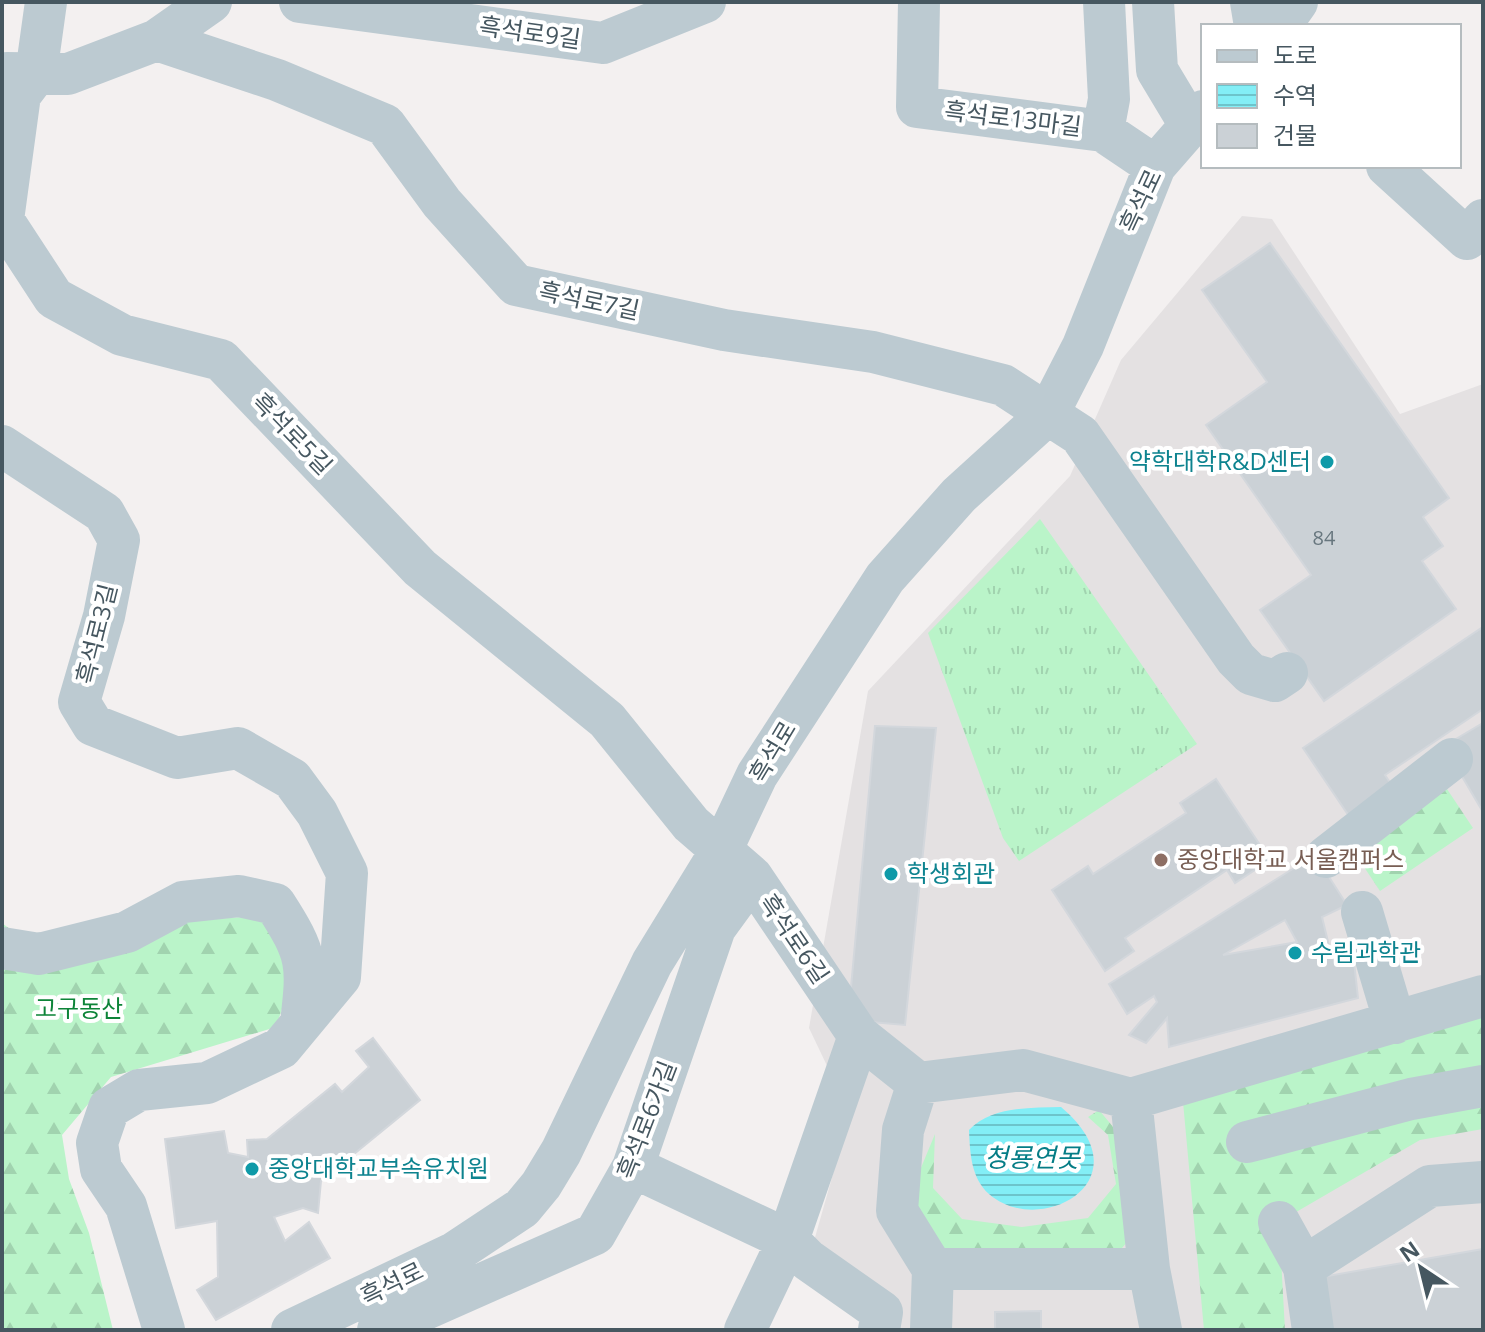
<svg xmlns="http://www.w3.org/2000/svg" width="1485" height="1332" font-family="'Open Sans','Noto Sans KR',sans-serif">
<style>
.education{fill:#e4e1e2}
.grass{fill:url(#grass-tufts)}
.forest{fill:url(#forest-firs)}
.water{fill:url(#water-rules)}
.building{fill:#cbd1d6;stroke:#d3d7dc;stroke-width:2;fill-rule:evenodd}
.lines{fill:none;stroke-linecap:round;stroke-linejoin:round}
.minor{stroke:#bccad1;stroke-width:42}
.culture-dot{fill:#0f9aa8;stroke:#fff;stroke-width:3}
.education-dot{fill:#8d6e63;stroke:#fff;stroke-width:3}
.labels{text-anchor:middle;stroke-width:8;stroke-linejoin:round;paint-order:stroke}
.number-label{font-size:20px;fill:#67767e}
.street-label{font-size:24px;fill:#465760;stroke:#fff}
.culture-label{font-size:24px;fill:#0d838f;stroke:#fff;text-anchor:start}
.education-label{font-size:24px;fill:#785e54;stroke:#fff;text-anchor:start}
.park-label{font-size:24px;fill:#0d8438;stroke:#fff}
.water-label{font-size:26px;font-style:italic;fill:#057d86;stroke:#fff}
</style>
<defs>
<pattern id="grass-tufts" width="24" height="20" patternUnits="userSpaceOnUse" patternTransform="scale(2)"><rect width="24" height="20" fill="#baf4c9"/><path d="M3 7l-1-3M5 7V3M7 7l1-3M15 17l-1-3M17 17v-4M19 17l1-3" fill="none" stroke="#a1d3af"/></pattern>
<pattern id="forest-firs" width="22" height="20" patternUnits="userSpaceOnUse" patternTransform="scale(2)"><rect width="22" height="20" fill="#baf4c9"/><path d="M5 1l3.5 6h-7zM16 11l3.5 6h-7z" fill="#a1d3af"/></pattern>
<pattern id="water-rules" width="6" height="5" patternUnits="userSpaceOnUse" patternTransform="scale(2)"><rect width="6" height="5" fill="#83eef6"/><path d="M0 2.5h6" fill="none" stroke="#6dc4cb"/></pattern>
</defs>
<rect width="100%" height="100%" fill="#f3f0f0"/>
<path class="education" d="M1242,216L1272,219L1400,414L1483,384V1330H879L814,1241L850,1114L809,1028L868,691L1070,476L1121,360Z"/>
<path class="grass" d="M1040,519L1197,744L1019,861L1003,838L928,633Z"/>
<path class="forest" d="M1445,786L1473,828L1380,891L1352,849Z
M256,916L283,938L290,985L276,1027L111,1077L62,1135L69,1179L89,1233L113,1330H2V923L28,943L89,928Z
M1483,1014V1129L1420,1140L1279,1222L1285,1330H1204L1182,1091Z
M1099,1110L1119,1134L1133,1235L1111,1261L946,1255L914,1208L918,1175L935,1134L933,1188L962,1219L1022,1227L1088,1218L1116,1184L1108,1135L1088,1117Z"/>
<path class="water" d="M1061,1107C1148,1180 1040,1239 989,1194C971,1178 970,1153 969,1130C992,1106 1029,1108 1061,1107Z"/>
<path class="building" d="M1270,243L1449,498L1423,517L1443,546L1422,561L1456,609L1324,701L1260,610L1311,575L1206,425L1267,382L1202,290Z
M1483,627V709L1385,775L1395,790L1351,819L1303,748Z
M1483,723V812L1444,746Z
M875,726L936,728L905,1025L848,1020Z
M1216,779L1270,860L1235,883L1227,870L1125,938L1134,951L1105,971L1052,890L1088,866L1093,874L1186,813L1180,803Z
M1315,855L1347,905L1322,917L1330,950L1352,944L1358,998L1169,1047L1167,1018L1146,1043L1129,1035L1157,1002L1154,996L1127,1014L1109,984ZM1285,920L1297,942L1223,955Z
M373,1038L420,1100L321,1181L318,1213L303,1208L274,1217L285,1241L309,1222L330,1258L216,1320L197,1290L218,1277L217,1221L176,1228L165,1139L224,1131L228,1153L248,1157L247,1140L267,1139L335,1084L342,1092L369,1067L356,1051Z
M1483,1249V1330H1325L1316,1278Z
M1041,1311V1330H995V1312Z"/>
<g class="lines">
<path class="minor" d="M46,2L36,74L20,95L3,220L54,298L122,335L221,360L420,568L607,720L691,824L752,877L859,1036L918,1083
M300,2L603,43L705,2
M919,2L917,107L1103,131L1155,166
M1153,2L1157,70L1190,125
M1251,2L1255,26
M1280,26L1297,2
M157,40L277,80L385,125L442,203L516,285L724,330L873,352L1003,385L1080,435L1236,659L1251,674L1275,681L1287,673
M7,73L68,74L157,40L211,2
M1103,131L1109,99L1104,2
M1387,166L1467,239L1483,220
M2,446L104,513L119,540L104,616L79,702L93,725L177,758L238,748L292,779L317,813L347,873L340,977L281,1048L207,1083L139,1090L109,1108L97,1143L101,1169L126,1206L164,1330
M1326,857L1452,759
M1362,912L1395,1023
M2,948L39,954L127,932L183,902L239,896L275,904C308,955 308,964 301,1023
M918,1083L1023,1070L1131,1099L1483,996
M918,1083L903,1130L897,1211L933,1269H1149
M1131,1099L1149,1269L1161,1330
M1247,1142L1411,1099L1483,1086
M633,1167L788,1240L808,1260L882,1312L879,1330
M1279,1222L1304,1267
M292,1330L454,1253L522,1208L541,1185L561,1152L652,963L722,849L757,775L885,578L959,495L1048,414L1083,346L1155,166L1203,111
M378,1330L595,1234L633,1167L715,928L752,877
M745,1330L788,1240L859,1036
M931,1330L933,1269
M1313,1330L1304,1267L1430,1186L1483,1182"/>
</g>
<g class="culture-dot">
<circle cx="1327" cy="462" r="8"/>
<circle cx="891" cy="874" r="8"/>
<circle cx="1295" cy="953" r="8"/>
<circle cx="252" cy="1169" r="8"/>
</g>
<circle class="education-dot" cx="1161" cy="860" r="8"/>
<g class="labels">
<g class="number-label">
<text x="1324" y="545">84</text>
</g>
<g class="street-label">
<text transform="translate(530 33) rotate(8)" y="8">흑석로9길</text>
<text transform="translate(1013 119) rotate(7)" y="8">흑석로13마길</text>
<text transform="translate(1141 201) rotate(-65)" y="8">흑석로</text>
<text transform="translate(589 301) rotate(12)" y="8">흑석로7길</text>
<text transform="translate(292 434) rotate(46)" y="8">흑석로5길</text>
<text transform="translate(97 634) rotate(-76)" y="8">흑석로3길</text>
<text transform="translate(773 752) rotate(-59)" y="8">흑석로</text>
<text transform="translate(794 939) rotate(56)" y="8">흑석로6길</text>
<text transform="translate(647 1120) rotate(-69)" y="8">흑석로6가길</text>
<text transform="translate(392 1284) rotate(-26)" y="8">흑석로</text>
</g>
<g class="culture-label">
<text x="1311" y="470" text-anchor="end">약학대학R&amp;D센터</text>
<text x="907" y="882">학생회관</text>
<text x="1311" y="961">수림과학관</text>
<text x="268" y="1177">중앙대학교부속유치원</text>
</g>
<g class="education-label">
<text x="1177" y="868">중앙대학교 서울캠퍼스</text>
</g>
<g class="park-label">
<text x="79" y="1017">고구동산</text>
</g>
<g class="water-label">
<text x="1032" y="1167">청룡연못</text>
</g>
</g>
<rect width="1485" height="1332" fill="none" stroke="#465760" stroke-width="8"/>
<rect x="1201" y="24" width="260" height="144" fill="#ffffff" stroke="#b5bcbf" stroke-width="2"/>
<rect x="1217" y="50" width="40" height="12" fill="#bccad1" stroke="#b5bcbf" stroke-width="2"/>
<text x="1273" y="64" font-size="24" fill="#465760">도로</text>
<rect x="1217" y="84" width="40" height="24" fill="url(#water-rules)" stroke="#b5bcbf" stroke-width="2"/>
<text x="1273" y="104" font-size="24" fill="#465760">수역</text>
<rect x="1217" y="124" width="40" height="24" fill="#cbd1d6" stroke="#b5bcbf" stroke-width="2"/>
<text x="1273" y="144" font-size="24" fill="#465760">건물</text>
<g transform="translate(1421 1268) rotate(325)" stroke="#ffffff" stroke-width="6" paint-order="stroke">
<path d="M0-6L14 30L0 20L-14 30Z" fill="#465760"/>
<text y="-12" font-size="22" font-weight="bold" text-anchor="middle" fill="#465760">N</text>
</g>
</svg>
